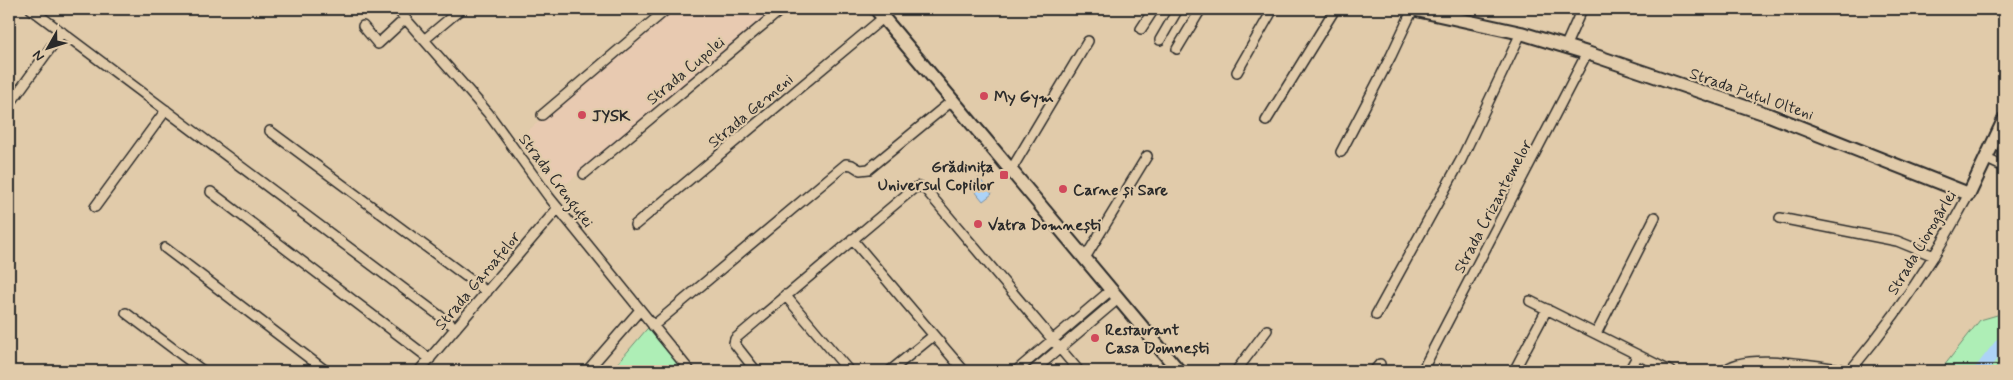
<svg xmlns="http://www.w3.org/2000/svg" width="2013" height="380" font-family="Mynerve,sans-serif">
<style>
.built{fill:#e8cab1}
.green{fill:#aeeeb6;stroke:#6c8c70}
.water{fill:#add3f7;stroke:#7990a5}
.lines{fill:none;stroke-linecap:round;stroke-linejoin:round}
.river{stroke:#add3f7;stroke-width:12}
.street-casing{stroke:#2b2b2b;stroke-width:12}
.secondary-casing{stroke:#2b2b2b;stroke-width:16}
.street{stroke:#e1cbaa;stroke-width:9}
.secondary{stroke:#e1cbaa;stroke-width:12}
.poi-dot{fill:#d1495b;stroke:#e1cbaa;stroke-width:2}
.labels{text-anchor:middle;stroke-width:4.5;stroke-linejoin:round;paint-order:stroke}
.street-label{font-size:16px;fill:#2b2b2b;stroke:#e1cbaa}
.poi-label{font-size:16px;font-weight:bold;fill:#2b2b2b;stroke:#e1cbaa;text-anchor:start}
</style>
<rect width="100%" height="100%" fill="#e1cbaa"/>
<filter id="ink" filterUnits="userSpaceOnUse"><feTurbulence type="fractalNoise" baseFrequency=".02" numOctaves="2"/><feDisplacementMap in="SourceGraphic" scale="10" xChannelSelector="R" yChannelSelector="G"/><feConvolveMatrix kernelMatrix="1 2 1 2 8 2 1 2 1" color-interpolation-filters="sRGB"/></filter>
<g filter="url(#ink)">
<path class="built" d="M672,9H774L559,190L517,140Z"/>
<path class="green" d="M2004,313V371H1940L1980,320Z
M648,328L683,371H611L646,330Z"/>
<path class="water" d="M979,178L992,194L983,201L970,185Z"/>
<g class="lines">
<path class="river" d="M1980,371L2004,340"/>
<defs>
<path id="street" d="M31,9L456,328
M397,9L488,113L549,197L690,371
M363,26L378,44L405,19
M1141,29L1154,9
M424,40L461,9
M1160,40L1178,9
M1565,47L1582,9
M1177,49L1201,9
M1237,72L1273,9
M9,105L62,32
M542,115L667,9
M1266,121L1335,9
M270,131L487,292
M1341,152L1391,56L1413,9
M1987,159L2004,167
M1011,170L1088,41
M584,174L782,9
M211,192L430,359
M95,207L166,110
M1780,218L1897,241L1934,256
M635,225L883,18
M852,239L964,371
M165,248L326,371
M1085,258L1147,156
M785,295L849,371
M1530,301L1670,371
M126,313L203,371
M1376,315L1461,160L1521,33
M653,326L846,164L852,165L860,170L869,169L953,100
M1596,334L1655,217
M419,371L558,208
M587,371L640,310
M756,371L734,343L735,339L913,189L919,186L926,190L1079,371
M890,371L933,336
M1016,371L1111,290
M1033,371L1118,299
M1236,371L1267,330
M1374,371L1380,364
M1422,371L1587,53
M1514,371L1547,309
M1629,371L1638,355
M1725,371C1742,352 1816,366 1840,369L1846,371
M1850,371C1880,335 1908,297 1933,257C1946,237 1957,215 1969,194"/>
<path id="secondary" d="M876,9L1179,371
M1412,9L1521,33L1587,53L1769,115L1969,194L2004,120"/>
</defs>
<use href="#street" class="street-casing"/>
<use href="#secondary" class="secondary-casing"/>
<use href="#street" class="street"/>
<use href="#secondary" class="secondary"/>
</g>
</g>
<g class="poi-dot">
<circle cx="984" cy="96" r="5"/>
<circle cx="582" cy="115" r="5"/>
<rect x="999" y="170" width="10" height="10" rx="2.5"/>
<circle cx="1063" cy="189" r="5"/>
<circle cx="978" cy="224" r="5"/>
<circle cx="1095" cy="338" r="5"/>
</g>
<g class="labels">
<g class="street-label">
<text transform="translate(685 70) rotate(-40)" y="6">Strada Cupolei</text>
<text transform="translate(1752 93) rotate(19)" y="6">Strada Puțul Olteni</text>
<text transform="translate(750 110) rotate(-40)" y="6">Strada Gemeni</text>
<text transform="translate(557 180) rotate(53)" y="6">Strada Crenguței</text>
<text transform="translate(1492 206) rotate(-62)" y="6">Strada Crizantemelor</text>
<text transform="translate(1921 242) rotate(-59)" y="6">Strada Ciorogârlei</text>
<text transform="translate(477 280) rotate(-50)" y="6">Strada Garoafelor</text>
</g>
<g class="poi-label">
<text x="994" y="102">My Gym</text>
<text x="592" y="121">JYSK</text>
<text x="994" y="172" text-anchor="end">Grădinița<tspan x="994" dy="18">Universul Copiilor</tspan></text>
<text x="1073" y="195">Carne și Sare</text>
<text x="988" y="230">Vatra Domnești</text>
<text x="1105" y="335">Restaurant<tspan x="1105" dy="18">Casa Domnești</tspan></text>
</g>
</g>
<rect width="2013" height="380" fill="none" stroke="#e1cbaa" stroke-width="30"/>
<rect x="15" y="15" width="1983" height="350" fill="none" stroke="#2b2b2b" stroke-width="2" filter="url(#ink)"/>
<g transform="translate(48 48) rotate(231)" stroke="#e1cbaa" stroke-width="4" paint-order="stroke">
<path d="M0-4L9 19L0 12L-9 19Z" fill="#2b2b2b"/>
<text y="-8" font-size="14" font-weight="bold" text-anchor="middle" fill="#2b2b2b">N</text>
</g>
</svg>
